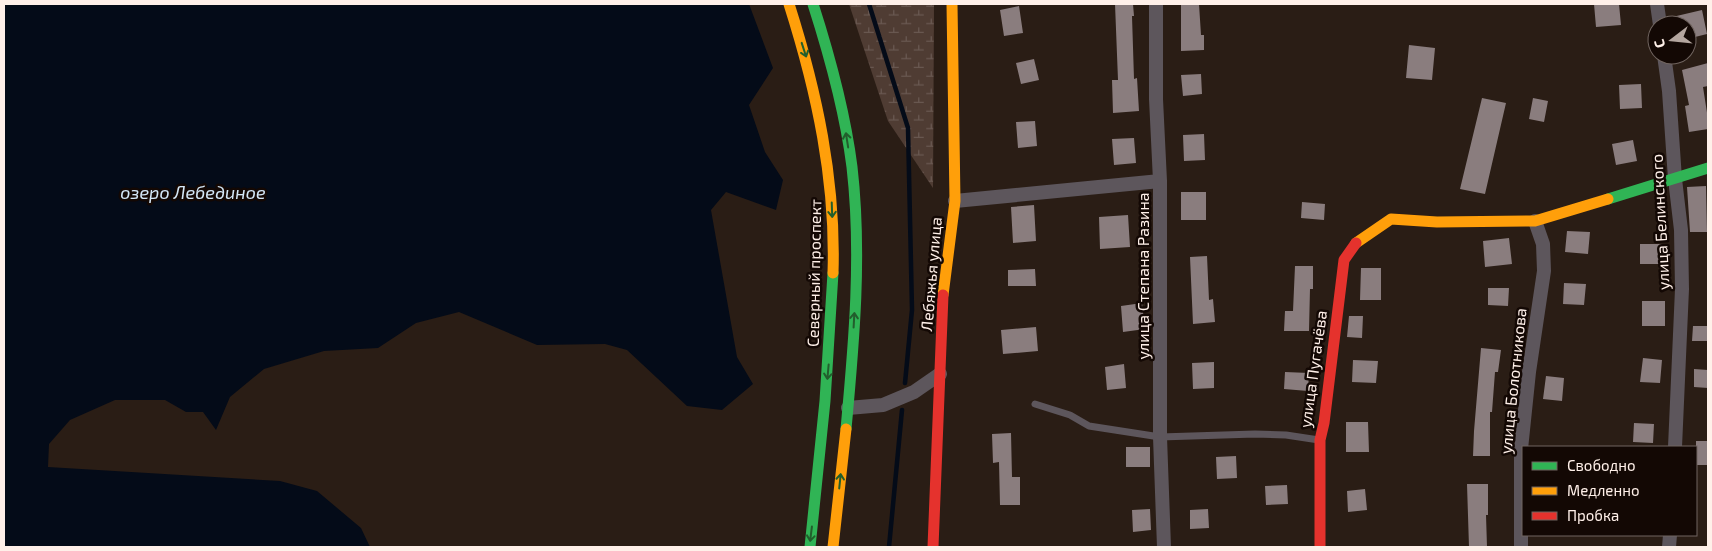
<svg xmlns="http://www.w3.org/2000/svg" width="1712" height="551" font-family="'Exo 2',sans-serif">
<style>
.wetland{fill:url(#wetland-marsh)}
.water{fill:#040b18}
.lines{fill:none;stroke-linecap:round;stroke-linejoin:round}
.stream{stroke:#040b18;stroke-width:4.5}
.building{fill:#8a7d7e}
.lane{stroke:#5d565c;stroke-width:7}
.street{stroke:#5d565c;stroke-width:14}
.fast{stroke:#30b455;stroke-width:11}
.slow{stroke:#ff9f0a;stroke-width:11}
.jam{stroke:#e5322d;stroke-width:11}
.oneway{stroke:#225e2c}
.labels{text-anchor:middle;stroke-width:5;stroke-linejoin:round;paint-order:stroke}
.street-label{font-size:16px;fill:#fff0e9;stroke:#130804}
.water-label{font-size:18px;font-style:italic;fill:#d4e7f7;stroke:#130804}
</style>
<defs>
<pattern id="wetland-marsh" width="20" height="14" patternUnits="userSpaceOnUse" patternTransform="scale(1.25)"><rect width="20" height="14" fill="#4f3c33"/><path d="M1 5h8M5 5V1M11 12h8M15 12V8" fill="none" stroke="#695851"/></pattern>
</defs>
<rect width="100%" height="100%" fill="#2a1d15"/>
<path class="wetland" d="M849,4H934L933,188L888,121Z"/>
<path class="water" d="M4,4H749L773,68L749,105L765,152L783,180L776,210L726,192L711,210L737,357L753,384L722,410L687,406L627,350L605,344L537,345L459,312L416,323L378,348L324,351L264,369L230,397L216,430L203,412H186L165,400H115L70,420L49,444L48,467L280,481L317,491L361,528L370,547H4Z"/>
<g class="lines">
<path class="stream" d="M869,4L908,128L912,310L905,383
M889,547L902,410"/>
</g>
<path class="building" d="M1115,4H1133L1134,16H1132L1134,79L1137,78L1139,111L1113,113L1112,80H1118Z
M1181,4H1199L1201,35H1204V50L1181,51Z
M1594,4H1619L1621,25L1596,27Z
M1019,6L1023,33L1004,36L1000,10Z
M1702,10L1707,34L1687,39V25H1669L1668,18Z
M1409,45L1435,48L1432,80L1406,78Z
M1034,59L1039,80L1021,84L1016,63Z
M1708,63V86L1703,87L1708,119V129L1689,132L1685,106L1689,105L1682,70Z
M1201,74L1202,94L1183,96L1181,75Z
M1641,84L1642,108L1620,109L1619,85Z
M1482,98L1506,103L1485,194L1460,189Z
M1533,98L1548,101L1544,122L1529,119Z
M1035,121L1037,146L1018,148L1016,122Z
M1204,134L1205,160L1184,161L1183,135Z
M1134,138L1136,163L1114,165L1112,139Z
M1633,140L1637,161L1616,165L1612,144Z
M1706,186L1707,232H1690L1687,187Z
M1181,192H1206V220H1181Z
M1302,202L1325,204L1324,220L1301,218Z
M1034,205L1036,241L1013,243L1011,207Z
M1128,215L1130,247L1100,249L1099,217Z
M1567,231L1590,232L1588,254L1565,252Z
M1509,238L1512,264L1485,267L1483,241Z
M1640,244H1662V264H1640Z
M1207,256L1209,300L1213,299L1215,322L1193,324L1190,257Z
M1295,266H1313V289H1310L1309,331H1284L1285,311H1293Z
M1361,268H1381V300H1360Z
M1035,269L1036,286H1008V270Z
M1564,283L1586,284L1584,305L1563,304Z
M1488,288H1509L1508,306L1488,305Z
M1642,301H1665V326H1642Z
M1142,303L1145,329L1123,332L1121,306Z
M1349,316H1363L1362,338L1347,337Z
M1693,326H1708V341H1692Z
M1036,327L1038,351L1003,354L1001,330Z
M1481,348L1501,350L1498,372H1495L1492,412H1490V456H1473L1474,431Z
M1643,358L1662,360L1660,383L1640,382Z
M1353,360L1378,361L1376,383L1352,382Z
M1214,362V388L1193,389L1192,363Z
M1124,364L1126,388L1107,390L1105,367Z
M1694,369L1708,370V388L1694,387Z
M1285,372L1309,373L1308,391L1284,389Z
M1546,376L1564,378L1562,401L1543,399Z
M1346,422H1368L1369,452H1346Z
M1634,423L1654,424L1653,443L1633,442Z
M1011,433L1012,477H1020V505H1000L999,462L993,463L992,434Z
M1696,441H1708V465H1696Z
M1126,447H1150V467H1126Z
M1236,456L1237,478L1217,479L1216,457Z
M1467,484H1488V515H1486L1487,547H1469Z
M1287,485L1288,504L1266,505L1265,486Z
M1365,489L1367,510L1348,512L1347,491Z
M1150,509L1151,530L1133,532L1132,510Z
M1208,509L1209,528L1190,529V510Z"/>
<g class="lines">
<path class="lane" d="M1035,404L1070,415L1089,426L1160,437L1255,434L1286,435L1319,440"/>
<path class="street" d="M1156,4V99L1160,181V437L1164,547
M1657,4L1660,25
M1664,55L1669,91L1675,179L1681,230L1682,289L1675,447
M955,201L1160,181
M848,408L883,405L914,392L940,374
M1521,547V449L1529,372L1544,271L1543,244L1535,221
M1669,547L1670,535"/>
<path class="fast" d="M813,4C830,57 845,111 852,167C862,254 854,343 846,429
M1608,199L1708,168
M810,547L825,401L833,273"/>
<path class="slow" d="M789,4C817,92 836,181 833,273
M1356,243L1391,219L1437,222L1535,221L1608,199
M943,295L955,201L952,4
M833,547L846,429"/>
<path class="jam" d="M933,547L943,295
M1320,547V440L1324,423L1344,260L1356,243"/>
</g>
<defs><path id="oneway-shaft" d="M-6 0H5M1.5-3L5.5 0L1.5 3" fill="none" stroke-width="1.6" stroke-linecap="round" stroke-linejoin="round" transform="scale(1.25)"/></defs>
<g class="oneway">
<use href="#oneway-shaft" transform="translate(804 50) rotate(72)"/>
<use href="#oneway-shaft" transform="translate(847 140) rotate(-99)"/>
<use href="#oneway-shaft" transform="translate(832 210) rotate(88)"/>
<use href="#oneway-shaft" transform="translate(854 320) rotate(-87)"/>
<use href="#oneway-shaft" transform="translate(828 372) rotate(95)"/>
<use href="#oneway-shaft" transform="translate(840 481) rotate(-84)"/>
<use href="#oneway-shaft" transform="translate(811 534) rotate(97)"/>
</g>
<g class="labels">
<g class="street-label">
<text transform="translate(1660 222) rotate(-93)" y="6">улица Белинского</text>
<text transform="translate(814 273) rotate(-89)" y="6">Северный проспект</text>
<text transform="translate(931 274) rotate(-85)" y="6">Лебяжья улица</text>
<text transform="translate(1143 276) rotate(-90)" y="6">улица Степана Разина</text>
<text transform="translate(1313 369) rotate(-82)" y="6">улица Пугачёва</text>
<text transform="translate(1513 381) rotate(-84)" y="6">улица Болотникова</text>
</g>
<g class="water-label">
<text x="193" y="199">озеро Лебединое</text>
</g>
</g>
<rect width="1712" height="551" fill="none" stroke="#fff0e9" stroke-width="10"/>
<rect x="1522" y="446" width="175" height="90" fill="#130804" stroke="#716560"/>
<rect x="1532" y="462" width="25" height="8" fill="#30b455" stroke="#716560"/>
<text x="1567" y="471" font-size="15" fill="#fff0e9">Свободно</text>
<rect x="1532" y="487" width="25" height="8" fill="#ff9f0a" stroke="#716560"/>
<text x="1567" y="496" font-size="15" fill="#fff0e9">Медленно</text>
<rect x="1532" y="512" width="25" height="8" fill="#e5322d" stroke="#716560"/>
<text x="1567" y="521" font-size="15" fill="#fff0e9">Пробка</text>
<g transform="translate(1672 40) rotate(254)"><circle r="24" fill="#130804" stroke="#716560"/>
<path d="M0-4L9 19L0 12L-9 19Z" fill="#b4a69f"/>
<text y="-8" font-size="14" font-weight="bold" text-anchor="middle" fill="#fff0e9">С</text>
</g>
</svg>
